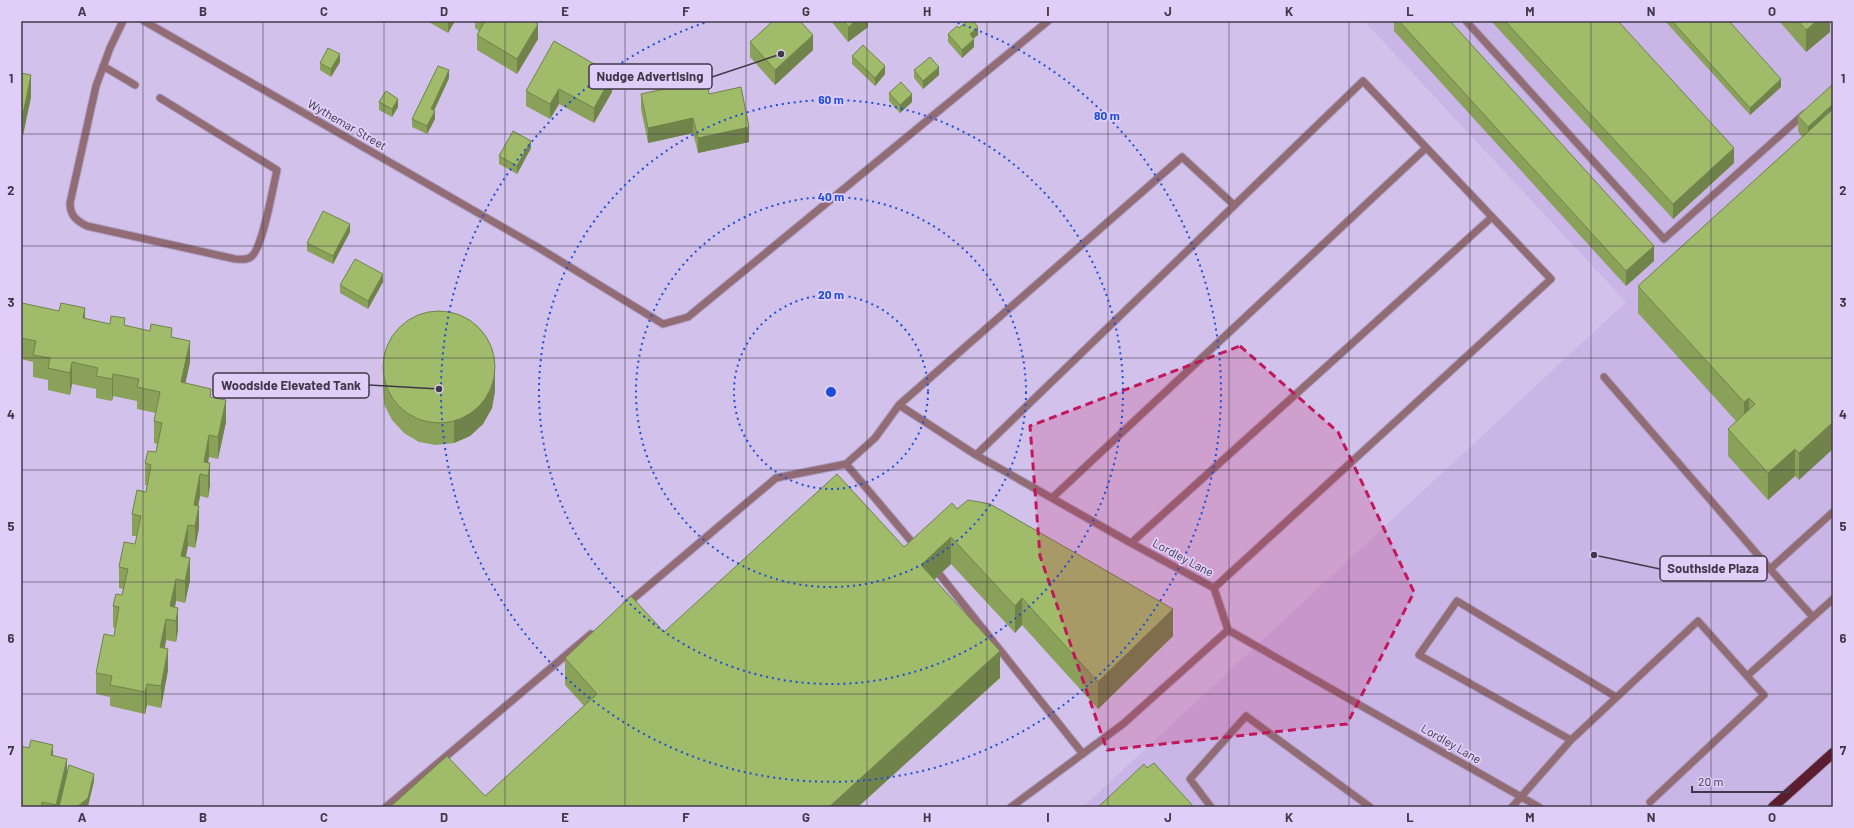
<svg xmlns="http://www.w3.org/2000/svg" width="1854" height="828" font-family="Barlow,sans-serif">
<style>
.built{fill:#cab6e6}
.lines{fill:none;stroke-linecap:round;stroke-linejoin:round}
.minor-casing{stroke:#afa0c4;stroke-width:9}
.major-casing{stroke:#afa0c4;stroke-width:12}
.minor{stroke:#926c75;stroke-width:7}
.major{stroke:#5c1d31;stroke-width:10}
.wall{fill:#8aa15a}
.shaded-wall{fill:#70834a}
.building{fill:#a0bb69;stroke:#70834a}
.marked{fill:#c2185b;fill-opacity:0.2;stroke:#c2185b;stroke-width:3;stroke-dasharray:8 5;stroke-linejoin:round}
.grid{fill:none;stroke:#3f3848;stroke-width:1;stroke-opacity:0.55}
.ring{fill:none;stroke:#1d4ed8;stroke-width:2;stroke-dasharray:2 4}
.labels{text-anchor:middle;stroke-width:3.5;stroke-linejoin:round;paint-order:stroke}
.street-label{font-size:12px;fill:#3f3848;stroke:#e0cef8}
.centre{fill:#1d4ed8;stroke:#e0cef8;stroke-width:2}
.ring-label{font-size:12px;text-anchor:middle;font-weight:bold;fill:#1d4ed8;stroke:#e0cef8;stroke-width:3.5;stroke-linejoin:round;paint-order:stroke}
.leader{fill:none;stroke:#3f3848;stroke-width:1.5}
.callout-dot{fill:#3f3848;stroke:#e0cef8;stroke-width:1.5}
.callout{fill:#e0cef8;stroke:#3f3848;stroke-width:1.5}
.callout-label{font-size:13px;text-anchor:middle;font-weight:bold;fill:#3f3848}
.neatline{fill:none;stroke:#3f3848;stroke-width:1.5}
.grid-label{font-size:13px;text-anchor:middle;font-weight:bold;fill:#3f3848}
</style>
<rect width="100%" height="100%" fill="#d2c1eb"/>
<path class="built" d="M1364,21H1833V807H1083L1626,302Z"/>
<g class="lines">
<defs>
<path id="minor" d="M123,21L110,48L96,86L70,203C70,216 77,221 87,226L235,259C241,259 247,261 252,256C263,246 273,187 277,170L160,98
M144,21L539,248L663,324L688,317L1048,21
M1466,21L1664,239L1804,114
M103,66L135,85
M1604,377L1770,569
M899,405L976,455L1131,543L1214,588L1228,630L1539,807
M976,455L1363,81L1551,279L1214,588
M846,464L917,548
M1052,498L1426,148
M1131,543L1492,217
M940,575L1083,754
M627,604L776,478L846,464L875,438L899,405L1182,157L1234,205
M1813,617L1770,569L1833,512
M1747,676L1833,599
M1571,740L1419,655L1457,601L1616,697
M386,807L591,634
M1011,807L1123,724L1228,630
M1211,807L1190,779L1246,716L1370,807
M1512,807L1571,740L1698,621L1764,695L1650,802"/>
<path id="major" d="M1773,807L1833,753"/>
</defs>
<use href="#minor" class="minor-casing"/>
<use href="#major" class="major-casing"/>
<use href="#minor" class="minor"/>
<use href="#major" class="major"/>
</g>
<path class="wall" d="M427,21H455L448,33Z
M475,21H532L538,39L517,74L477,50V35L479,31L475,28Z
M831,21H868V27L848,42Z
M1394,21H1450L1654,261L1626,286L1394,31Z
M1491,21H1618L1734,163L1673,219Z
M1665,21H1729L1781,87L1750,115Z
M1779,21H1830V32L1806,52Z
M959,28L978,35L974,38V47L962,58L948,42V34Z
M750,42L813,50L775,85L750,57Z
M852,56L885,74L875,86L852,64Z
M340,62L331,77L320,70V63Z
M596,67L612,92L594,123L559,104L550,119L526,106V91Z
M914,70L939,75L923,89L914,78Z
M21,73L31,97L23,135H21Z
M449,78L434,111L435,119L427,134L412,127V119Z
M1833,84L1799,480L1795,476L1768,500L1728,456V429L1736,421L1638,313V286L1802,137L1798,131V116Z
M889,93L912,102L900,113L889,101Z
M641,94H709L749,142L698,153L693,133L648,143L641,109Z
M379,102L398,107L392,117L379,110Z
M531,148L517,174L499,164V156Z
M350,232L333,264L307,251V243Z
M383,282L368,309L340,293V285Z
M21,309L59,311L85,319L110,324L125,326L172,337L190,362L185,383L211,397L226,422L218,459L209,457L208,463L210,485L208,498L200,496L198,506L199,528L195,548L188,546L186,557L190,580L185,603L176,601L175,607L178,630L176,642L166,640L165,648L168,670L161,708L147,705L145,714L110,706V697L96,694V673L114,636L115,628L113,627V606L122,595L123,589L119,588V567L135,544L137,536H132V514L146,492L147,485H145V463L156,452L157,444L154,443V421L156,413L137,409V401L113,396L112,401L96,398V389L72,384L70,395L48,390V380L33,377V362L21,359Z
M383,365L495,391L492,408L483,424L470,436L454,443L436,445L419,442L404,433L392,420L384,404L383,387Z
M957,509L1173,636L1098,709L1022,625L1015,633L951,564L934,580L1000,678L485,796L584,706L565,685V658L664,632L904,547Z
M21,746L53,756L67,775L94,781L88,806L87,807H21Z"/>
<path class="shaded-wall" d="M448,21H455L448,33Z
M856,21H868V27L848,42V27Z
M1817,21H1830V32L1806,52V30Z
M538,24V39L517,74V59Z
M978,27V35L970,41V34Z
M813,35V50L775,85V70Z
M974,39V47L962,58V50Z
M340,54V62L331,77V69Z
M885,66V74L875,86V78Z
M939,67V75L923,89V81Z
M449,70V78L431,117V109Z
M31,75V97L23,135V114Z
M612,76V92L594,123V108Z
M1781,79V87L1750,115V108Z
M559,89V104L550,119V104Z
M912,94V102L900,113V105Z
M398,99V107L392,117V109Z
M1833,104V120L1808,143V127Z
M435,111V119L427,134V126Z
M693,118V133L648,143V128Z
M749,127V142L698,153V138Z
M531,141V148L517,174V166Z
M1734,148V163L1673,219V204Z
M350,224V232L333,264V256Z
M1654,246V261L1626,286V271Z
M383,274V282L368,309V301Z
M85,308V330L83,318Z
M190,341V362L181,404V382Z
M72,362V384L70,395V373Z
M495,369V391L492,408L483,424L470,436L454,443V421Z
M113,374V396L112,401V379Z
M1749,398V425L1744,429V402Z
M226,400V422L218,459V437Z
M1833,422V449L1799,480V453Z
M209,435V457L205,476L204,462Z
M1795,449V476L1768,500V473Z
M210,463V485L208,498V476Z
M200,474V496L194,527V505Z
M199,506V528L195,548V526Z
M188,525V546L181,578V556Z
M951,537V564L921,592V565Z
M190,558V580L185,603V581Z
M176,579V601L172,620L170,606Z
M1022,598V625L1015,633V606Z
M178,608V630L176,642V621Z
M1173,609V636L1098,709V682Z
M166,619V640L160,669V647Z
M168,649V670L161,708V686Z
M1000,651V678L858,807H829Z
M147,684V705L145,714V692Z
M53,745V767L51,755Z
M67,759V781L61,807H56Z
M94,774V781L88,806L87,807H77Z"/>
<path class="building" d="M485,21H532L538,24L517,59L477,35Z
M773,21H800L813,35L775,70L750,42Z
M844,21H856L848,27Z
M967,21H973L978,27L970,34L974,39L962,50L948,34L957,26L959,28Z
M1399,21H1450L1654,246L1626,271Z
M1505,21H1618L1734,148L1673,204Z
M1672,21H1729L1781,79L1750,108Z
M1798,21H1817L1806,30Z
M554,41L596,65L595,67L612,76L594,108L559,89L550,104L526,91Z
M863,45L885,66L875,78L852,56Z
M328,48L340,54L331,69L320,63Z
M930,57L939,67L923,81L914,70Z
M438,66L449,70L431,109L435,111L427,126L412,119Z
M21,73L31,75L23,114L21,113Z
M706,80L709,94L741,87L749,127L698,138L693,118L648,128L641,94Z
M901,82L912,94L900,105L889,93Z
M1833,84V104L1808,127L1798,116Z
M386,91L398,99L392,109L379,102Z
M1833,109V422L1799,453L1795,449L1768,473L1728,429L1755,404L1749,398L1744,402L1638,286Z
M513,131L531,141L517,166L499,156Z
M323,211L350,224L333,256L307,243Z
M355,259L383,274L368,301L340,285Z
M22,303L59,311L61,303L85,308L83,318L110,324L111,316L125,318L124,325L150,331L151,324L172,328L171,337L190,341L181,382L211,389L210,397L226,400L218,437L209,435L204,462L210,463L208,476L200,474L194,505L199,506L195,526L188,525L181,556L190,558L185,581L176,579L170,606L178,608L176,621L166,619L160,647L168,649L161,686L147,684L145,692L110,685L112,676L96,673L104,634L114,636L119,607L113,606L116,594L122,595L128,569L119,567L124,542L135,544L141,516L132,514L137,490L146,492L151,465L145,463L148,451L156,452L162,423L154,421L160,392L137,387L139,379L113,374L112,379L96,376L98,368L72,362L70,373L48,368L50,358L33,355L36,341L21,338V309Z
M383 367a56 56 0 1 1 112 0a56 56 0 1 1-112 0Z
M837,474L904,547L952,503L957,509L968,500L990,504L1173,609L1098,682L1022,598L1015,606L951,537L921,565L1000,651L829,807H390L447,756L485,796L597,694L565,658L631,596L664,632Z
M31,740L53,745L51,755L67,759L56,805L42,802L41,807H26L21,806V746L29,748Z
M1154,763L1194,807H1098L1144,764L1147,768Z
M69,765L94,774L88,798L77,807H59Z"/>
<path class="marked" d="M1240,346L1338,432L1414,592L1347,724L1107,750L1040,556L1030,426Z"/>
<path class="grid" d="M143,21V807M263,21V807M384,21V807M505,21V807M625,21V807M746,21V807M867,21V807M987,21V807M1108,21V807M1229,21V807M1349,21V807M1470,21V807M1591,21V807M1711,21V807M21,134H1833M21,246H1833M21,358H1833M21,470H1833M21,582H1833M21,694H1833"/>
<g class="ring">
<circle cx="831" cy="392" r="97"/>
<circle cx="831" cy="392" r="195"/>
<circle cx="831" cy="392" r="292"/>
<path d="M952 21A390 390 0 1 1 710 21"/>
</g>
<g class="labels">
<g class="street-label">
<text transform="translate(347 125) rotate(30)" y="4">Wythemar Street</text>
<text transform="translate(1183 558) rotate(28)" y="4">Lordley Lane</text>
<text transform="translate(1451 744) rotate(30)" y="4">Lordley Lane</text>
</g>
</g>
<circle cx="831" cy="392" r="6" class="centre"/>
<g class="ring-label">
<text x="831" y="104">60 m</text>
<text x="1107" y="120">80 m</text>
<text x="831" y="201">40 m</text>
<text x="831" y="299">20 m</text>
</g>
<path class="leader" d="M781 54L712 77M439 389L369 385M1594 555L1660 569"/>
<g class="callout-dot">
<circle cx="781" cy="54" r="4"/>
<circle cx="439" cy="389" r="4"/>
<circle cx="1594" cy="555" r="4"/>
</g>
<g class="callout">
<rect x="589" y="64" width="123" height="25" rx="4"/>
<rect x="213" y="373" width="156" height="25" rx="4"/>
<rect x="1660" y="556" width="107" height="25" rx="4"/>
</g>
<g class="callout-label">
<text x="650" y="81">Nudge Advertising</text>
<text x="291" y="390">Woodside Elevated Tank</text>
<text x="1713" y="573">Southside Plaza</text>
</g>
<rect width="1854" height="828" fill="none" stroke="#e0cef8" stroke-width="44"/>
<path d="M1692 786v6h97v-6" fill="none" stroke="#3f3848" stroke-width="2"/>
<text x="1698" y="786" font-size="12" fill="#3f3848" stroke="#e0cef8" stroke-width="3" paint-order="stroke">20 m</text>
<rect x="22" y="22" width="1810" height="784" class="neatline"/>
<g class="grid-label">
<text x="82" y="16">A</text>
<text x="203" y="16">B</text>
<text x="324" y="16">C</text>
<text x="444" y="16">D</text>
<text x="565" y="16">E</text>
<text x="686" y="16">F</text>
<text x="806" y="16">G</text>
<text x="927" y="16">H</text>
<text x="1048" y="16">I</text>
<text x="1168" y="16">J</text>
<text x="1289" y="16">K</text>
<text x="1410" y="16">L</text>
<text x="1530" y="16">M</text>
<text x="1651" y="16">N</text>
<text x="1772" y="16">O</text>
<text x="11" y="83">1</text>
<text x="1843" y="83">1</text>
<text x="11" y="195">2</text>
<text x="1843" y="195">2</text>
<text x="11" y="307">3</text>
<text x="1843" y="307">3</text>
<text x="11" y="419">4</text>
<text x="1843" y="419">4</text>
<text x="11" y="531">5</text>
<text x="1843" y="531">5</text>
<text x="11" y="643">6</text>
<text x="1843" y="643">6</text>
<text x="11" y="755">7</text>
<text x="1843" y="755">7</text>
<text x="82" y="822">A</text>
<text x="203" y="822">B</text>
<text x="324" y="822">C</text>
<text x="444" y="822">D</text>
<text x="565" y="822">E</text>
<text x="686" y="822">F</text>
<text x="806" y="822">G</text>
<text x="927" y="822">H</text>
<text x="1048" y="822">I</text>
<text x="1168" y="822">J</text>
<text x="1289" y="822">K</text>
<text x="1410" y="822">L</text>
<text x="1530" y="822">M</text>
<text x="1651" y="822">N</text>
<text x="1772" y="822">O</text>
</g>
</svg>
